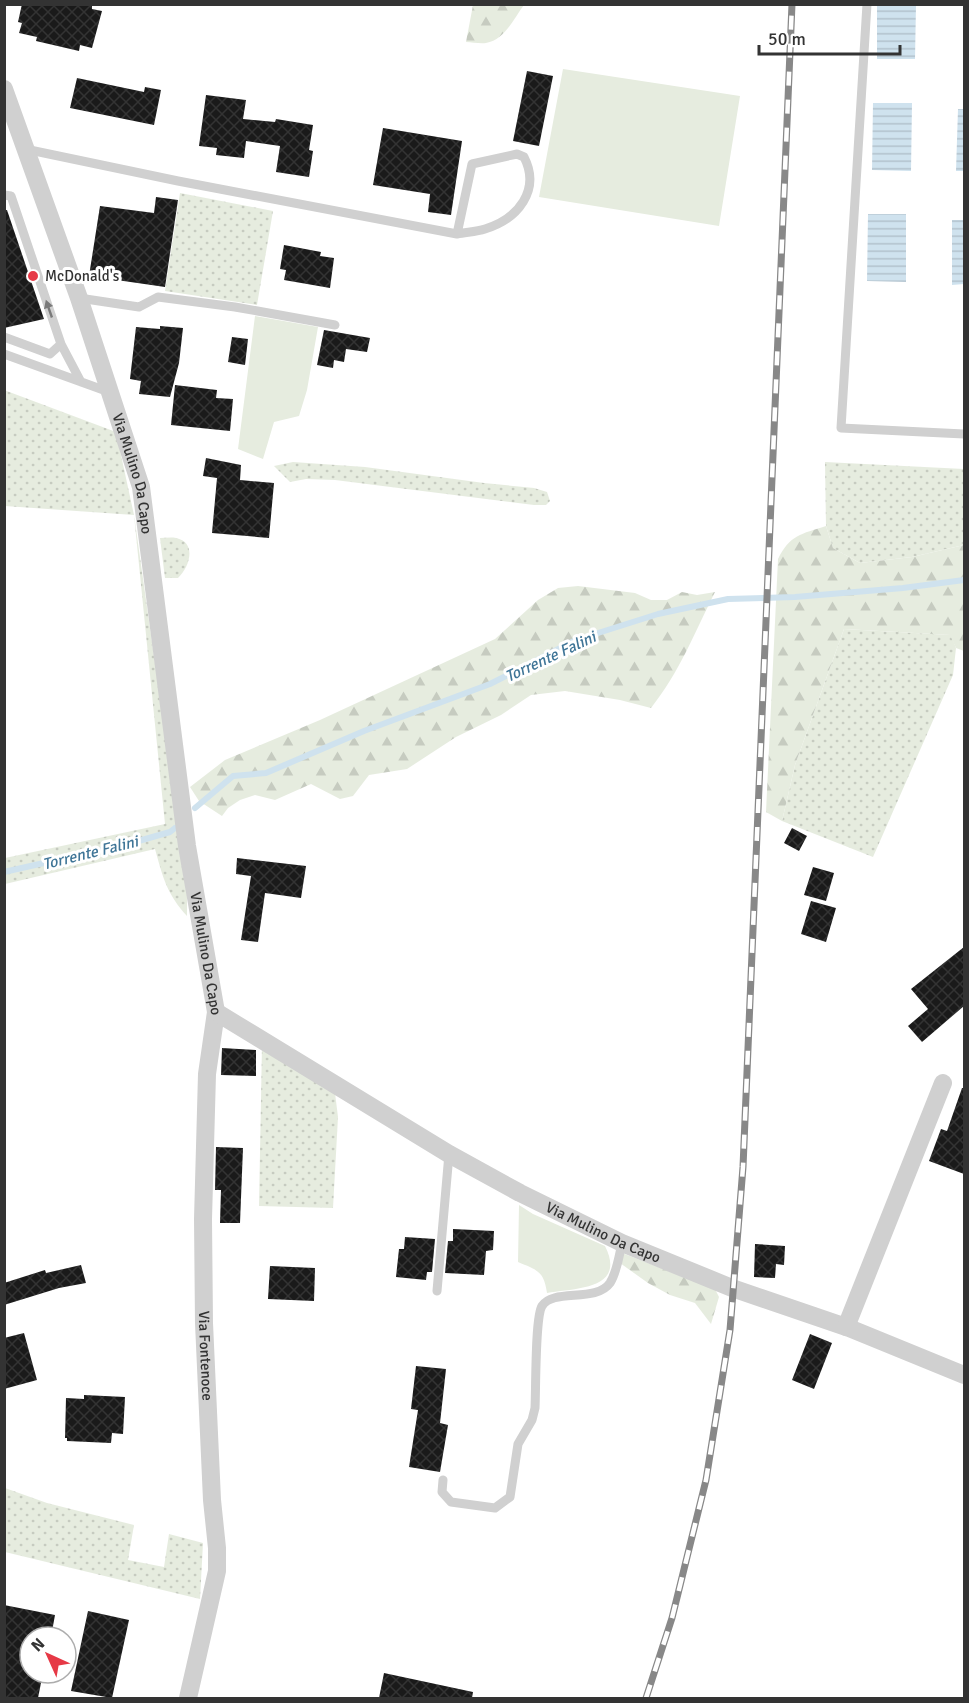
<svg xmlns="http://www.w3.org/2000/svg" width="969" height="1703" font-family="Signika,sans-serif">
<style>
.grass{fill:url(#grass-dots)}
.forest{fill:url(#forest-firs)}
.green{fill:#e6ecdf}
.water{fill:url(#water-rules)}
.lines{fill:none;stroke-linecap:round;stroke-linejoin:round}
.stream{stroke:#cfe2ee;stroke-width:6}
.building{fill:url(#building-cross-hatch)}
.lane{stroke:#d0d0d0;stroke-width:9}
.street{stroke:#d0d0d0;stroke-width:18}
.rail-casing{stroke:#888;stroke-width:7}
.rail{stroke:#fff;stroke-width:4.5;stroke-dasharray:14;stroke-linecap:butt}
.oneway{fill:#7a7a7a}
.poi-dot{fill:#e63946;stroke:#fff;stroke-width:2}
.labels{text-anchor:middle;stroke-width:6;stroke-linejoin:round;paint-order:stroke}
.poi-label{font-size:15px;fill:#333;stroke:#fff;text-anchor:start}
.street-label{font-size:15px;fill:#333;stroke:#fff}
.water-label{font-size:16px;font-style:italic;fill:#3f7597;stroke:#fff}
</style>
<defs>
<pattern id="grass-dots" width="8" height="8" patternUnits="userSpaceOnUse" patternTransform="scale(1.5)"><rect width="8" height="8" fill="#e6ecdf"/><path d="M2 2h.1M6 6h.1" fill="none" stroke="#c6cbc0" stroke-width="1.8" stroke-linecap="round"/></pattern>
<pattern id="forest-firs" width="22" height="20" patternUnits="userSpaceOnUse" patternTransform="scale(1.5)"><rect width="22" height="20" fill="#e6ecdf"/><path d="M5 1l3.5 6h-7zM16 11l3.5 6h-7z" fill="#c6cbc0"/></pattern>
<pattern id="water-rules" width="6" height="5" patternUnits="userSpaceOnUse" patternTransform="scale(1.5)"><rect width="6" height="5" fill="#cfe2ee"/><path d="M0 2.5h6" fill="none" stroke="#b2c2cd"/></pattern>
<pattern id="building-cross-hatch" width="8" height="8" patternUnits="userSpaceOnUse" patternTransform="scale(1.5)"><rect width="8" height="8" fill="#1a1a1a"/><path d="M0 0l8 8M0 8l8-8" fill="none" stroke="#333"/></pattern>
</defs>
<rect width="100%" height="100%" fill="#fff"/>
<path class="grass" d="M180,193L273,211L257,305L165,291Z
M4,390L116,432L134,515L187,889V916C167,894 163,878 155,849L5,884V858L165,824L134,515L5,506Z
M293,462L365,467L484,483L534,488L547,492L550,501L546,505H534L335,480L306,479L290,482L274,466Z
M825,462L964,469V545L912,557L860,563L833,548L826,526Z
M160,538C165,538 171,537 176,538C197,542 190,567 178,578H165Z
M844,629L951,635L956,648L953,675L873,857L782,821L795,765Z
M262,1045L335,1093L338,1117L333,1208L259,1206Z
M5,1488L47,1503L134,1525L128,1560L164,1567L169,1534L203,1543L200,1599L5,1552Z"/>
<path class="forest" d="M473,5V4L524,5C514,18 505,40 486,43C480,44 472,42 466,42Z
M826,526L833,548L860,563L912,557L964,545V651L956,648L950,635L844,629L795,765L782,821L766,812L778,559C790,535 801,534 826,526Z
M578,586L635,593L651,600H667L682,592L697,595L715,592C695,632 679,673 651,708L620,700L565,691L531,695L501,715L456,737L407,769L369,775L353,796L340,799L311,784L275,800L255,795L240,800L228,808L222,816L199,801L190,787L225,760L320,720L495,639L538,600L558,588Z
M622,1253L715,1289L719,1297L711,1324L695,1303L670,1295L648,1283L620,1263Z"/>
<path class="green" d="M563,69L740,96L719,226L539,197Z
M255,316L318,327L307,390L299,416L274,422L263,459L238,449Z
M519,1205L533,1214L605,1246C627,1290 575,1288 547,1293C544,1271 537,1270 518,1262Z"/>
<path class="water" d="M877,5H916L915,59H877Z
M873,103H912L911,171L872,170Z
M958,109H964V171H956Z
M868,214H906V282L867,281Z
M952,220H964V284L952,285Z"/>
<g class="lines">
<path class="stream" d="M195,808L233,776L266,773L364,731L490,684L576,640L658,614L728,599L795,597L903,588L964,580
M4,872L128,844L170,832L175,828"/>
</g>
<path class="building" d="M22,4H92V9L102,11L92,48L80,45L79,51L36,41L37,37L19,33L22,23L18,22Z
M527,71L553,76L539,146L513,141Z
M77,78L144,92L145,87L161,90L154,125L70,108Z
M206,95L246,100L243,119L275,122L276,119L313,125L309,150L313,151L309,177L276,172L280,146L246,141L244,158L216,155L217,148L199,146Z
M383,128L462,141L451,215L428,212L430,194L373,185Z
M156,197L178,200L165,287L89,276L100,206L154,213Z
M4,210H7L44,319L4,328Z
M284,245L321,252L320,256L334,258L330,288L284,280L286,270L280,269Z
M160,326L183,328L179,363L170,397L139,394L141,381L130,379L136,327L160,329Z
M324,330L370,338L367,352L346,349L344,362L334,360L333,368L317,365Z
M232,337L248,339L245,365L228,362Z
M175,385L217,390L216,398L233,399L230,431L171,425Z
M206,458L241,465L240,480L274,483L269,538L212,533L217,478L203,476Z
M792,828L807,836L799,851L784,843Z
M237,858L306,866L301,898L265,893L258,942L241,940L251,876L236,874Z
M813,867L834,873L826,901L804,895Z
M811,901L836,908L826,942L801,934Z
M964,947V1006L922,1042L908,1026L928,1009L911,989Z
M222,1048L256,1050V1076L221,1075Z
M962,1088H964V1174L929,1161L941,1129L947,1131Z
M216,1147L243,1148L240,1223H220L221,1190H215Z
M453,1229L494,1231L493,1250L486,1251L484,1275L445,1273L448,1241H453Z
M405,1237L435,1239L432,1272H427L426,1280L396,1277L399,1249H404Z
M755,1244L785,1246L784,1265L776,1264L775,1278L754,1277Z
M81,1265L86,1283L59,1288L4,1305V1283L45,1270L46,1273Z
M270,1266L315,1268L314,1301L268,1299Z
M24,1333L37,1380L4,1389V1338Z
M810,1334L832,1343L814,1389L792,1380Z
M416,1366L446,1369L440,1423L448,1425L440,1472L409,1467L418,1410L411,1409Z
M84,1395L125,1397L123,1434L112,1433L111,1443L67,1441V1438H65L66,1398L84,1399Z
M4,1605L55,1615L51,1637H30V1673H43L38,1698H4Z
M88,1611L129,1620L112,1698L71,1691Z
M384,1673L473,1692L472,1698H379Z"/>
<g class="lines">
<path class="lane" d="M867,4L841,428L964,434
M25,149L178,181L457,234C466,232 476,232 485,229C518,219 541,190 524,157L517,154L472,164L457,234
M4,195L11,196L61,344L50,354L4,337
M79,298L139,307L158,297L235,307L335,325
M61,344L81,382
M4,354L109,392
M437,1291L449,1154
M443,1480L442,1492L451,1502L495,1508L510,1497L518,1444L532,1420L535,1408C536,1390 535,1317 542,1306C553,1288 596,1303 610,1283C617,1272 619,1256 622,1243"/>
<g class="street">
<path id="s1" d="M4,89L79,298L141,487L187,846L216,1012L207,1074L203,1219L204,1323L212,1500L217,1548V1571L188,1698"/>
<path id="s2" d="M216,1012L449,1154L520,1193L622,1243L732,1288L849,1328L964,1375"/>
<path d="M846,1327L943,1083"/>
</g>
<defs>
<path id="rail" d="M646,1698L672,1618L706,1480L730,1330L743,1167L792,4"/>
</defs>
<use href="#rail" class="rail-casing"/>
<use href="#rail" class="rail"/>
</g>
<defs><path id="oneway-solid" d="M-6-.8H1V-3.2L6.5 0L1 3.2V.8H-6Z" transform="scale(1.5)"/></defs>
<use class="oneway" href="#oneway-solid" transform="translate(49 309) rotate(-109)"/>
<circle class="poi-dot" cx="33" cy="276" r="6"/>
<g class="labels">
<g class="poi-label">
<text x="45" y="281">McDonald's</text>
</g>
<g class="street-label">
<text dy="5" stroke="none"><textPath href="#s1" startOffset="406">Via Mulino Da Capo</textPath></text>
<text dy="5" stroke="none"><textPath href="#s1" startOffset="892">Via Mulino Da Capo</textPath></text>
<text dy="5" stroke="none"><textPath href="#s2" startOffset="446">Via Mulino Da Capo</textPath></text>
<text dy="5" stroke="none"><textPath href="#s1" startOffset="1296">Via Fontenoce</textPath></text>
</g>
<g class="water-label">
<text transform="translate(550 656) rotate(-25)" y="6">Torrente Falini</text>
<text transform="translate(90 852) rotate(-14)" y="6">Torrente Falini</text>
</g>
</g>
<rect width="969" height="1703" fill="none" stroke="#333333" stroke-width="12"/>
<g transform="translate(48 1655) rotate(315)"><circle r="28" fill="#ffffff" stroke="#adadad" stroke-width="1.5"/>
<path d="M0-4.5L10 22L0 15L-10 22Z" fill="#e63946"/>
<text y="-9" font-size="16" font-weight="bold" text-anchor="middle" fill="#333333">N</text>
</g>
<path d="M759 45v9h141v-9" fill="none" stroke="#333333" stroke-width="3"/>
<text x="768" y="45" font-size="18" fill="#333333" stroke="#ffffff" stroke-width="4.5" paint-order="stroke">50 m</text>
</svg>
